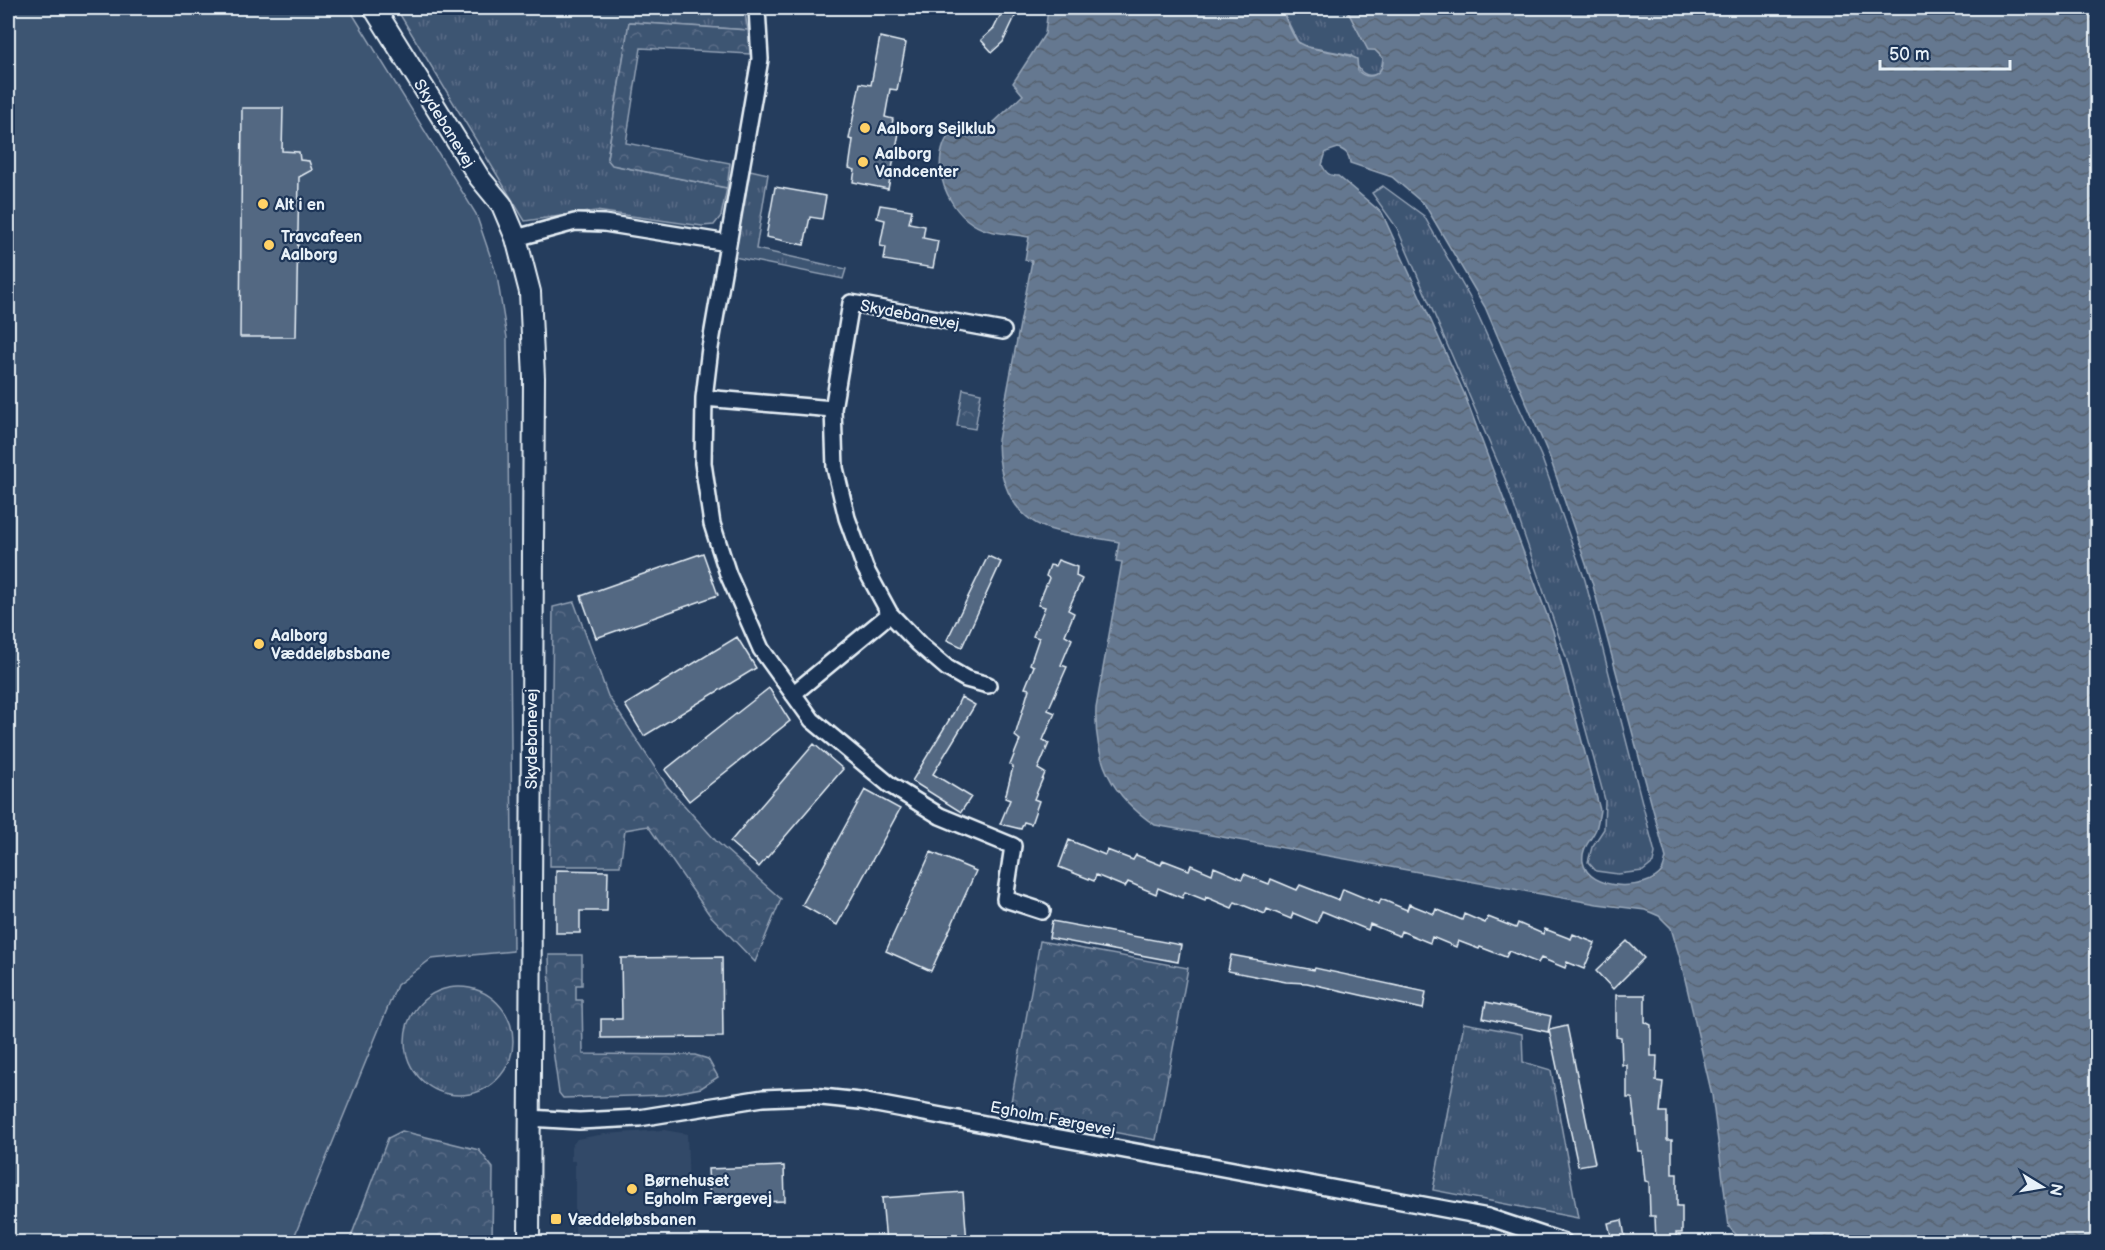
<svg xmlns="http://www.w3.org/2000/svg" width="2105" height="1250" font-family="'Balsamiq Sans',sans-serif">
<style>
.built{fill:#334a68}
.grass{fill:url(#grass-tufts);stroke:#93a2b5;stroke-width:1.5}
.forest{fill:url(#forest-crowns);stroke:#93a2b5;stroke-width:1.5}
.garden{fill:#3e5472;stroke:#93a2b5;stroke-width:1.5}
.water{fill:url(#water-waves);stroke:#99a8ba;stroke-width:1.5;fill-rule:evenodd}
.building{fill:#536782;stroke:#e8f1f8;stroke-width:1.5}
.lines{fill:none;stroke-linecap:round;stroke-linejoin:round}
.minor-casing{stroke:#e8f1f8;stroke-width:20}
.tertiary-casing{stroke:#e8f1f8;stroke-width:24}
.minor{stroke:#1d3557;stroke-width:15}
.tertiary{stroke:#1d3557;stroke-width:20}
.poi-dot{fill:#ffd166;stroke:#1d3557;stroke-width:2}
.labels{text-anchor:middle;stroke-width:4.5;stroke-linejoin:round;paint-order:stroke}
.street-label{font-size:16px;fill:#e8f1f8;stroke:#1d3557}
.poi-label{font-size:16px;font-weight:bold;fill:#e8f1f8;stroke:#1d3557;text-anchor:start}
</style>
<defs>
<pattern id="grass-tufts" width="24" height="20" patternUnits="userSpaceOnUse" patternTransform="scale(1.5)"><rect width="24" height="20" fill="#3e5472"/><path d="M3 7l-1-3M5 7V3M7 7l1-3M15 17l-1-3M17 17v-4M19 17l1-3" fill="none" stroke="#5a6d87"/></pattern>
<pattern id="forest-crowns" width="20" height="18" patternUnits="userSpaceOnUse" patternTransform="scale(1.5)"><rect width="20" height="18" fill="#3e5472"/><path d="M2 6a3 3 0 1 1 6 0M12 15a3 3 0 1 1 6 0" fill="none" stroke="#5a6d87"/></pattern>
<pattern id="water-waves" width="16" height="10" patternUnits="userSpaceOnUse" patternTransform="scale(1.5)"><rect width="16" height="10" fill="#657890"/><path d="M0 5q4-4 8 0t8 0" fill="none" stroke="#576270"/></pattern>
</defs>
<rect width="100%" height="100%" fill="#253d5d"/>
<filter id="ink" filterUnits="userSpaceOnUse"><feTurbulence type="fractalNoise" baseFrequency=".0167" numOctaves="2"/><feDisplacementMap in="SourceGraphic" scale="12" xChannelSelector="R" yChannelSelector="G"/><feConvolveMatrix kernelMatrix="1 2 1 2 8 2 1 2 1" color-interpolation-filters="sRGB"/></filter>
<g filter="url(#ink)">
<path class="built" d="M664,1130L687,1134L690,1217L701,1242H575V1161H571V1147L577,1139L605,1134Z"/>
<path class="grass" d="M396,8H744L748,30L629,22L607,158L613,165L727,188L721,216L714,225L702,226L596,211L525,221Z
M1281,8H1346L1368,49L1375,50L1383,58L1381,71L1376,75C1359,77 1359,67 1351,55L1308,47L1298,42Z
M750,170L768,174L756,249L846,269L843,279L734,257Z
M1383,186L1424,216L1470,298L1541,456L1585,580L1655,853L1653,863L1643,871L1618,874L1596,871L1588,862L1592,847L1604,829L1605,800L1566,657L1505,479L1397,228L1372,193Z
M405 1041a54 54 0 1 1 108 0a54 54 0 1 1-108 0Z
M1464,1023L1522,1034L1523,1062L1551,1070L1578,1218L1433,1190Z"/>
<path class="forest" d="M629,22L748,30L750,54L641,48L626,143L730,163L727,188L612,165L607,159Z
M963,389L981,393L975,429L957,426Z
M574,602L608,696L667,786L716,841L781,899L755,962L709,914L648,826L625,830L620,866H550L553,607Z
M1040,941L1188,968L1156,1140L1009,1113Z
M549,955H582V985H576V1000H582L583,1054L695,1055L708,1059L718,1077L701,1088L665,1095L563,1098L559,1093L551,1036Z
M402,1131L479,1150L493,1168L492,1242H349L388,1138Z"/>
<path class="garden" d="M8,8H349L476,214L497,276L507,338L513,951L431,959L397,985L292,1242H8Z"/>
<path class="water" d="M1048,8H1281C1285,16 1292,36 1298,42C1308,52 1343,50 1357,59L1358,71C1370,82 1384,73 1383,58L1375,50H1368L1346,8H2097V1242H1743L1729,1227L1712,1095L1681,962L1671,928L1659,916L1645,910L1597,904L1155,825C1111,796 1094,760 1096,708L1122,562L1116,561L1119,542C1096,537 1069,536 1046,528C1009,514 998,475 998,440L1032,261L1025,260L1029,237C1014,234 997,234 983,229C952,217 932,176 944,144C947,136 954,128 959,121L978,137L1023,95L1013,83L1045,34ZM1338,148C1346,151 1349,154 1350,163L1392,177L1425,205L1485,307L1550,458L1592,582L1666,858C1665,861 1664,868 1662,871C1648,892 1588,891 1583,862C1581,847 1591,841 1596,829C1598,823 1599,816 1600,810L1553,631L1464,393L1382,213L1338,176C1329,176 1326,173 1322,165L1326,152Z"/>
<path class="building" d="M1004,8H1019L1003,42L992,52L981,40L994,28Z
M880,37L906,43L897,90L890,89L885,117L893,119L891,131L899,133L888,189L853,182L855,170L849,168L853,140L849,139L860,83L871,85Z
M242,108H283L282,151L299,152L300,160L309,161L312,170L299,177L296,337H240Z
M775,187L826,196L822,219L810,217L804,245L766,237Z
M880,205L912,210L909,223L925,226L923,238L938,241L933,268L884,260L886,247L880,246L885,220L877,218Z
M703,553L718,595L596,638L581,596Z
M988,556L1001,562L962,647L947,640Z
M1058,560L1077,567L1076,576L1082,579L1068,610L1074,613L1065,635L1072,639L1061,665L1067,667L1048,710L1055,713L1043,740L1049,743L1038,769L1045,773L1034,799L1039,801L1031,824L1024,822L1021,829L1000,824L1010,800L1005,798L1013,767L1010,765L1020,740L1015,736L1029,689L1025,688L1034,666L1030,664L1039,638L1033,636L1045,607L1038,605L1049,578L1046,576L1050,565L1055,566Z
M737,637L756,668L644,736L625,705Z
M769,688L790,721L689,801L665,770Z
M961,697L975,705L933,774L971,797L961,812L912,781L954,712Z
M814,744L843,769L759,867L730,842Z
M865,790L900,809L837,925L802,905Z
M1069,840L1105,855L1107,850L1133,860L1136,855L1161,865L1163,860L1189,870L1191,865L1212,874L1214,867L1242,879L1244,874L1269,884L1271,879L1297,890L1300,885L1339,900L1343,889L1379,904L1381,899L1407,910L1409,904L1434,914L1436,909L1462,920L1464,914L1485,923L1488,917L1516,928L1518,923L1543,934L1545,929L1571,939L1573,934L1595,943L1584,969L1567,962L1565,968L1541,958L1538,963L1509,951L1506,957L1480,947L1479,949L1458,941L1456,947L1432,937L1430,943L1401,931L1399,936L1370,924L1368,930L1322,911L1317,923L1293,913L1291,919L1267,909L1265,914L1235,902L1232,908L1206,897L1205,900L1185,892L1182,898L1158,888L1156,894L1128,882L1125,887L1096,875L1094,881L1059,867Z
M931,852L976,871L931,971L886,951Z
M556,870L608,871L607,911H580V933H556Z
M1052,921L1181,945L1178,962L1049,938Z
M1627,941L1644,958L1613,989L1596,971Z
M1231,955L1314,970L1315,968L1426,992L1423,1009L1307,983L1286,982L1228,971Z
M722,957L723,1037L601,1038V1019H622L621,958Z
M1616,995H1645V1022L1651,1025V1056H1657L1656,1081L1663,1082L1660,1112H1667V1140H1672V1174H1677V1206H1682V1233H1676L1677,1242H1656L1655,1216H1650L1649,1182L1645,1181L1642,1151H1638L1632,1098H1627V1065H1622L1621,1037L1616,1036Z
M1486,1002L1551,1016L1548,1032L1483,1018Z
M1567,1026L1595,1163L1578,1166L1549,1030Z
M784,1166L785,1201L710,1204L708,1169Z
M963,1192L967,1242H886L882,1198Z
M1622,1220L1625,1237L1612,1240L1608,1223Z"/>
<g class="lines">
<defs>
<path id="minor" d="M757,8L760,59L710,348L704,398L703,463L712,524L728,574L761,649L812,720L890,785L940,816L1013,846L1005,899L1042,911
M516,238L575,222L604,223L728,243
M704,398L833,409
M988,685L966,679L947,668L919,644L890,614L865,568L847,518L835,468L833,409L851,303L1003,331
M793,694L890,614
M529,1118L579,1121L639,1118L763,1098L812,1096L860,1101L1488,1217L1564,1242"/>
<path id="tertiary" d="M374,8L479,177L502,205L516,238L530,292L534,378L529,1242"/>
</defs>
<use href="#minor" class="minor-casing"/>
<use href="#tertiary" class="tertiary-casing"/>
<use href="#minor" class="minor"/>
<use href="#tertiary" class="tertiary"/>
</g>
</g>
<g class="poi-dot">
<circle cx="865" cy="128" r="6"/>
<circle cx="863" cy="162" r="6"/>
<circle cx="263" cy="204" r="6"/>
<circle cx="269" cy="245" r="6"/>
<circle cx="259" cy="644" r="6"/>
<circle cx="632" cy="1189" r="6"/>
<rect x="550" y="1213" width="12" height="12" rx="3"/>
</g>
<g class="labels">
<g class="street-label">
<text transform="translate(445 123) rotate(58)" y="6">Skydebanevej</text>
<text transform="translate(910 314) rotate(11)" y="6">Skydebanevej</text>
<text transform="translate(531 739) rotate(-90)" y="6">Skydebanevej</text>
<text transform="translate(1053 1118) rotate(11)" y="6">Egholm Færgevej</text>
</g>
<g class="poi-label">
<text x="877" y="134">Aalborg Sejlklub</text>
<text x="875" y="159">Aalborg<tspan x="875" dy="18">Vandcenter</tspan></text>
<text x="275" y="210">Alt i en</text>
<text x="281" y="242">Travcafeen<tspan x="281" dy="18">Aalborg</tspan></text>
<text x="271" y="641">Aalborg<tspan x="271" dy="18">Væddeløbsbane</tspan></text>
<text x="644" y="1186">Børnehuset<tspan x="644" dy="18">Egholm Færgevej</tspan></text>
<text x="568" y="1225">Væddeløbsbanen</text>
</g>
</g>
<rect width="2105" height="1250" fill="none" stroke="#1d3557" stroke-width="30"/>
<rect x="15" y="15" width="2075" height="1220" fill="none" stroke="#e8f1f8" stroke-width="2" filter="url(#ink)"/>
<g transform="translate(2042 1187) rotate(101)" stroke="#1d3557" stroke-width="4.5" paint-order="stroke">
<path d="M0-4.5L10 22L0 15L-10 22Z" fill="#e8f1f8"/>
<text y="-9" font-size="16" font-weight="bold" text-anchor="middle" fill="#e8f1f8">N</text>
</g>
<path d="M1880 60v9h130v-9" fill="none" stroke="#e8f1f8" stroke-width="3"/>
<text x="1889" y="60" font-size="18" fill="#e8f1f8" stroke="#1d3557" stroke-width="4.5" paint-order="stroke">50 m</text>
</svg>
